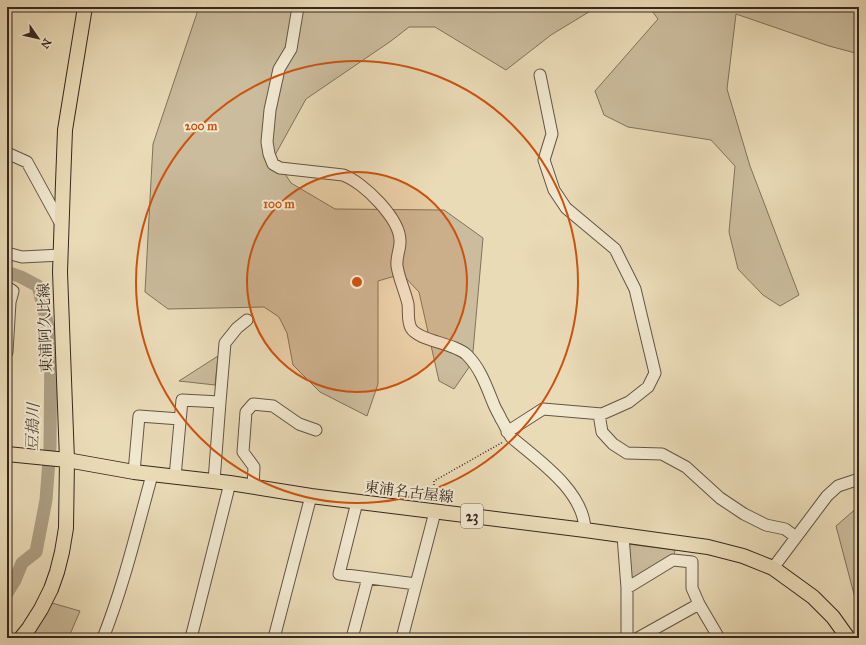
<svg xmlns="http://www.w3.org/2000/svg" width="866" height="645" font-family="'IM FELL Great Primer','Noto Serif JP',serif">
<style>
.green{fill:#cbbc9d;stroke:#80725e}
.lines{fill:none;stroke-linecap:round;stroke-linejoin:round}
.river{stroke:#ad9e83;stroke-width:13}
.minor-casing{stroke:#635445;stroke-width:13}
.major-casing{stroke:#36271f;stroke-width:16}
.path{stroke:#36271f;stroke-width:1.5;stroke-dasharray:1 2;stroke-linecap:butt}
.minor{stroke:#f1e8d0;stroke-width:11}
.major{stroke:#eadbb7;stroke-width:14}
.ring{fill:none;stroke:#cd520f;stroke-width:2}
.labels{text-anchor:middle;stroke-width:4;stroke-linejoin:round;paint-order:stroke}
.shield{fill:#f1e8d0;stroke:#6e6154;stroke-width:1}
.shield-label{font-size:14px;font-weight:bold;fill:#36271f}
.street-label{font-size:15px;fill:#36271f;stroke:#f1e8d0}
.water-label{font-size:16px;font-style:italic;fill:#5a4b3d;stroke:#f1e8d0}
.centre{fill:#cd520f;stroke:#f1e8d0;stroke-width:2}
.ring-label{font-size:12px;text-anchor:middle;font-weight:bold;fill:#cd520f;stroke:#f1e8d0;stroke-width:4;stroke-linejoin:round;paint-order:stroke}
</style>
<rect width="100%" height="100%" fill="#eadbb7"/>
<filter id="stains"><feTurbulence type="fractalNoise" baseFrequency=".005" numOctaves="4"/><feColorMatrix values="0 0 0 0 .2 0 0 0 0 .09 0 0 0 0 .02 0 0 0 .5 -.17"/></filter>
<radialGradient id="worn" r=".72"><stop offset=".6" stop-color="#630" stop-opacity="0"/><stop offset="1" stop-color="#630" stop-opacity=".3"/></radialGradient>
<path class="green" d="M199,7H597L551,35L506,70L435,27H409L391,41L306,99L274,157L291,183L335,209L444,210L483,238L472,363L454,389L439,381L419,292L402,274L378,281V384L367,416L320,392L293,365L287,333L279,317L264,307L168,309L145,292L153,144Z
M649,7H859V54L829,46L736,14L727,89L750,166L799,295L780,306L763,295L738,269L729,232L735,166L711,140L628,127L604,115L595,91L658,19Z
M218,356L215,385L179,381Z
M859,506V613L836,526Z
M628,544L675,550L674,557L630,581Z
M52,603L80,611L71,632L67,638H31Z"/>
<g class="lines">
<path class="river" d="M7,272L21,277L38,286L51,338L50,447L46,500L36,552L22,563L15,580L7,593"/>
<defs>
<path id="minor" d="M298,7L291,49L279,69L270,110L267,142L269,154L273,164L280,168L343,175C363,182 401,219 400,242C400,250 396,257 397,266C399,279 405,291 408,304C409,311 407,321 411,328C418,341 455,343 467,355C481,369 487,388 494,405C496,410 499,414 501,419C505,425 507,431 511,437C538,460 584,491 585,530
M7,153L27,162L62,226
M7,253L22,257L61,255
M7,287L13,291L10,302L7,352
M220,402L225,343L237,328L247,320
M599,414L602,432L613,444L627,453L662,454L686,467L720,498L744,514L766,525L785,529L796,537
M507,432L543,409L602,414L629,402L648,387L655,373L635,289L615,249L566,208L554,190L544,160L552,134L540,75
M134,472L139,416L180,419
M175,477L182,400L220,402L214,481
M253,487L254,467L243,452L246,412L253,404L273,406L299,424L316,430
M357,502L339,574L416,584
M623,536L627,588V638
M773,568L827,496L838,486L856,480L859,482
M627,588L673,560L692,562V588L699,604L719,638
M103,638C124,585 137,529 152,475
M191,638L230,483
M274,638L311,496
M352,638L368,578
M402,638L435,512
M638,638L699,604"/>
<path id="major" d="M7,454L67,460L134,472L230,483L311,496L585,530L708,547L743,556L773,568L813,597L833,617L848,638
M21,638L29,628L41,609L51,589L57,572L62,552L66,528L67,460L60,272L63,183L65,130L85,7"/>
</defs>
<use href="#minor" class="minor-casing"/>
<use href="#major" class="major-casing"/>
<path class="path" d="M434,500V481L503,442"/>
<use href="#minor" class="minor"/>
<use href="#major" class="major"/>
</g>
<circle cx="357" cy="282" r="110" fill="#cd520f" fill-opacity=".12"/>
<g class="ring">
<circle cx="357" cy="282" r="110"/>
<circle cx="357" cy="282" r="221"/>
</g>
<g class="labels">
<rect class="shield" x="461" y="504" width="22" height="24" rx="3"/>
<g class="shield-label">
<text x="472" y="521">23</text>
</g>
<g class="street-label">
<text transform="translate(45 328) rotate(-92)" y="5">東浦阿久比線</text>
<text transform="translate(409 492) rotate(7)" y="5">東浦名古屋線</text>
</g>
<g class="water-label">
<text transform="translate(32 427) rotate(-88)" y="6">豆搗川</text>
</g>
</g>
<circle cx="357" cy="282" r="6" class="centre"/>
<g class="ring-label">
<text x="201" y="130">200 m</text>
<text x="279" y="208">100 m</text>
</g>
<rect width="866" height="645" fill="none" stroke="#eadbb7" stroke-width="24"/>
<rect x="8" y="8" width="850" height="629" fill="none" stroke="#36271f" stroke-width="2"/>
<rect x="12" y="12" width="842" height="621" fill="none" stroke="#36271f"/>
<g transform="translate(38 38) rotate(124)" stroke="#f1e8d0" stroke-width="3" paint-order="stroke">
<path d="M0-3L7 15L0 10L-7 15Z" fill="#36271f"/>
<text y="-6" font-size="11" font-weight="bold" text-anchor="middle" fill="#36271f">N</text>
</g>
<rect width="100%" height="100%" filter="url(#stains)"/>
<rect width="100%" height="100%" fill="url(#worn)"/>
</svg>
